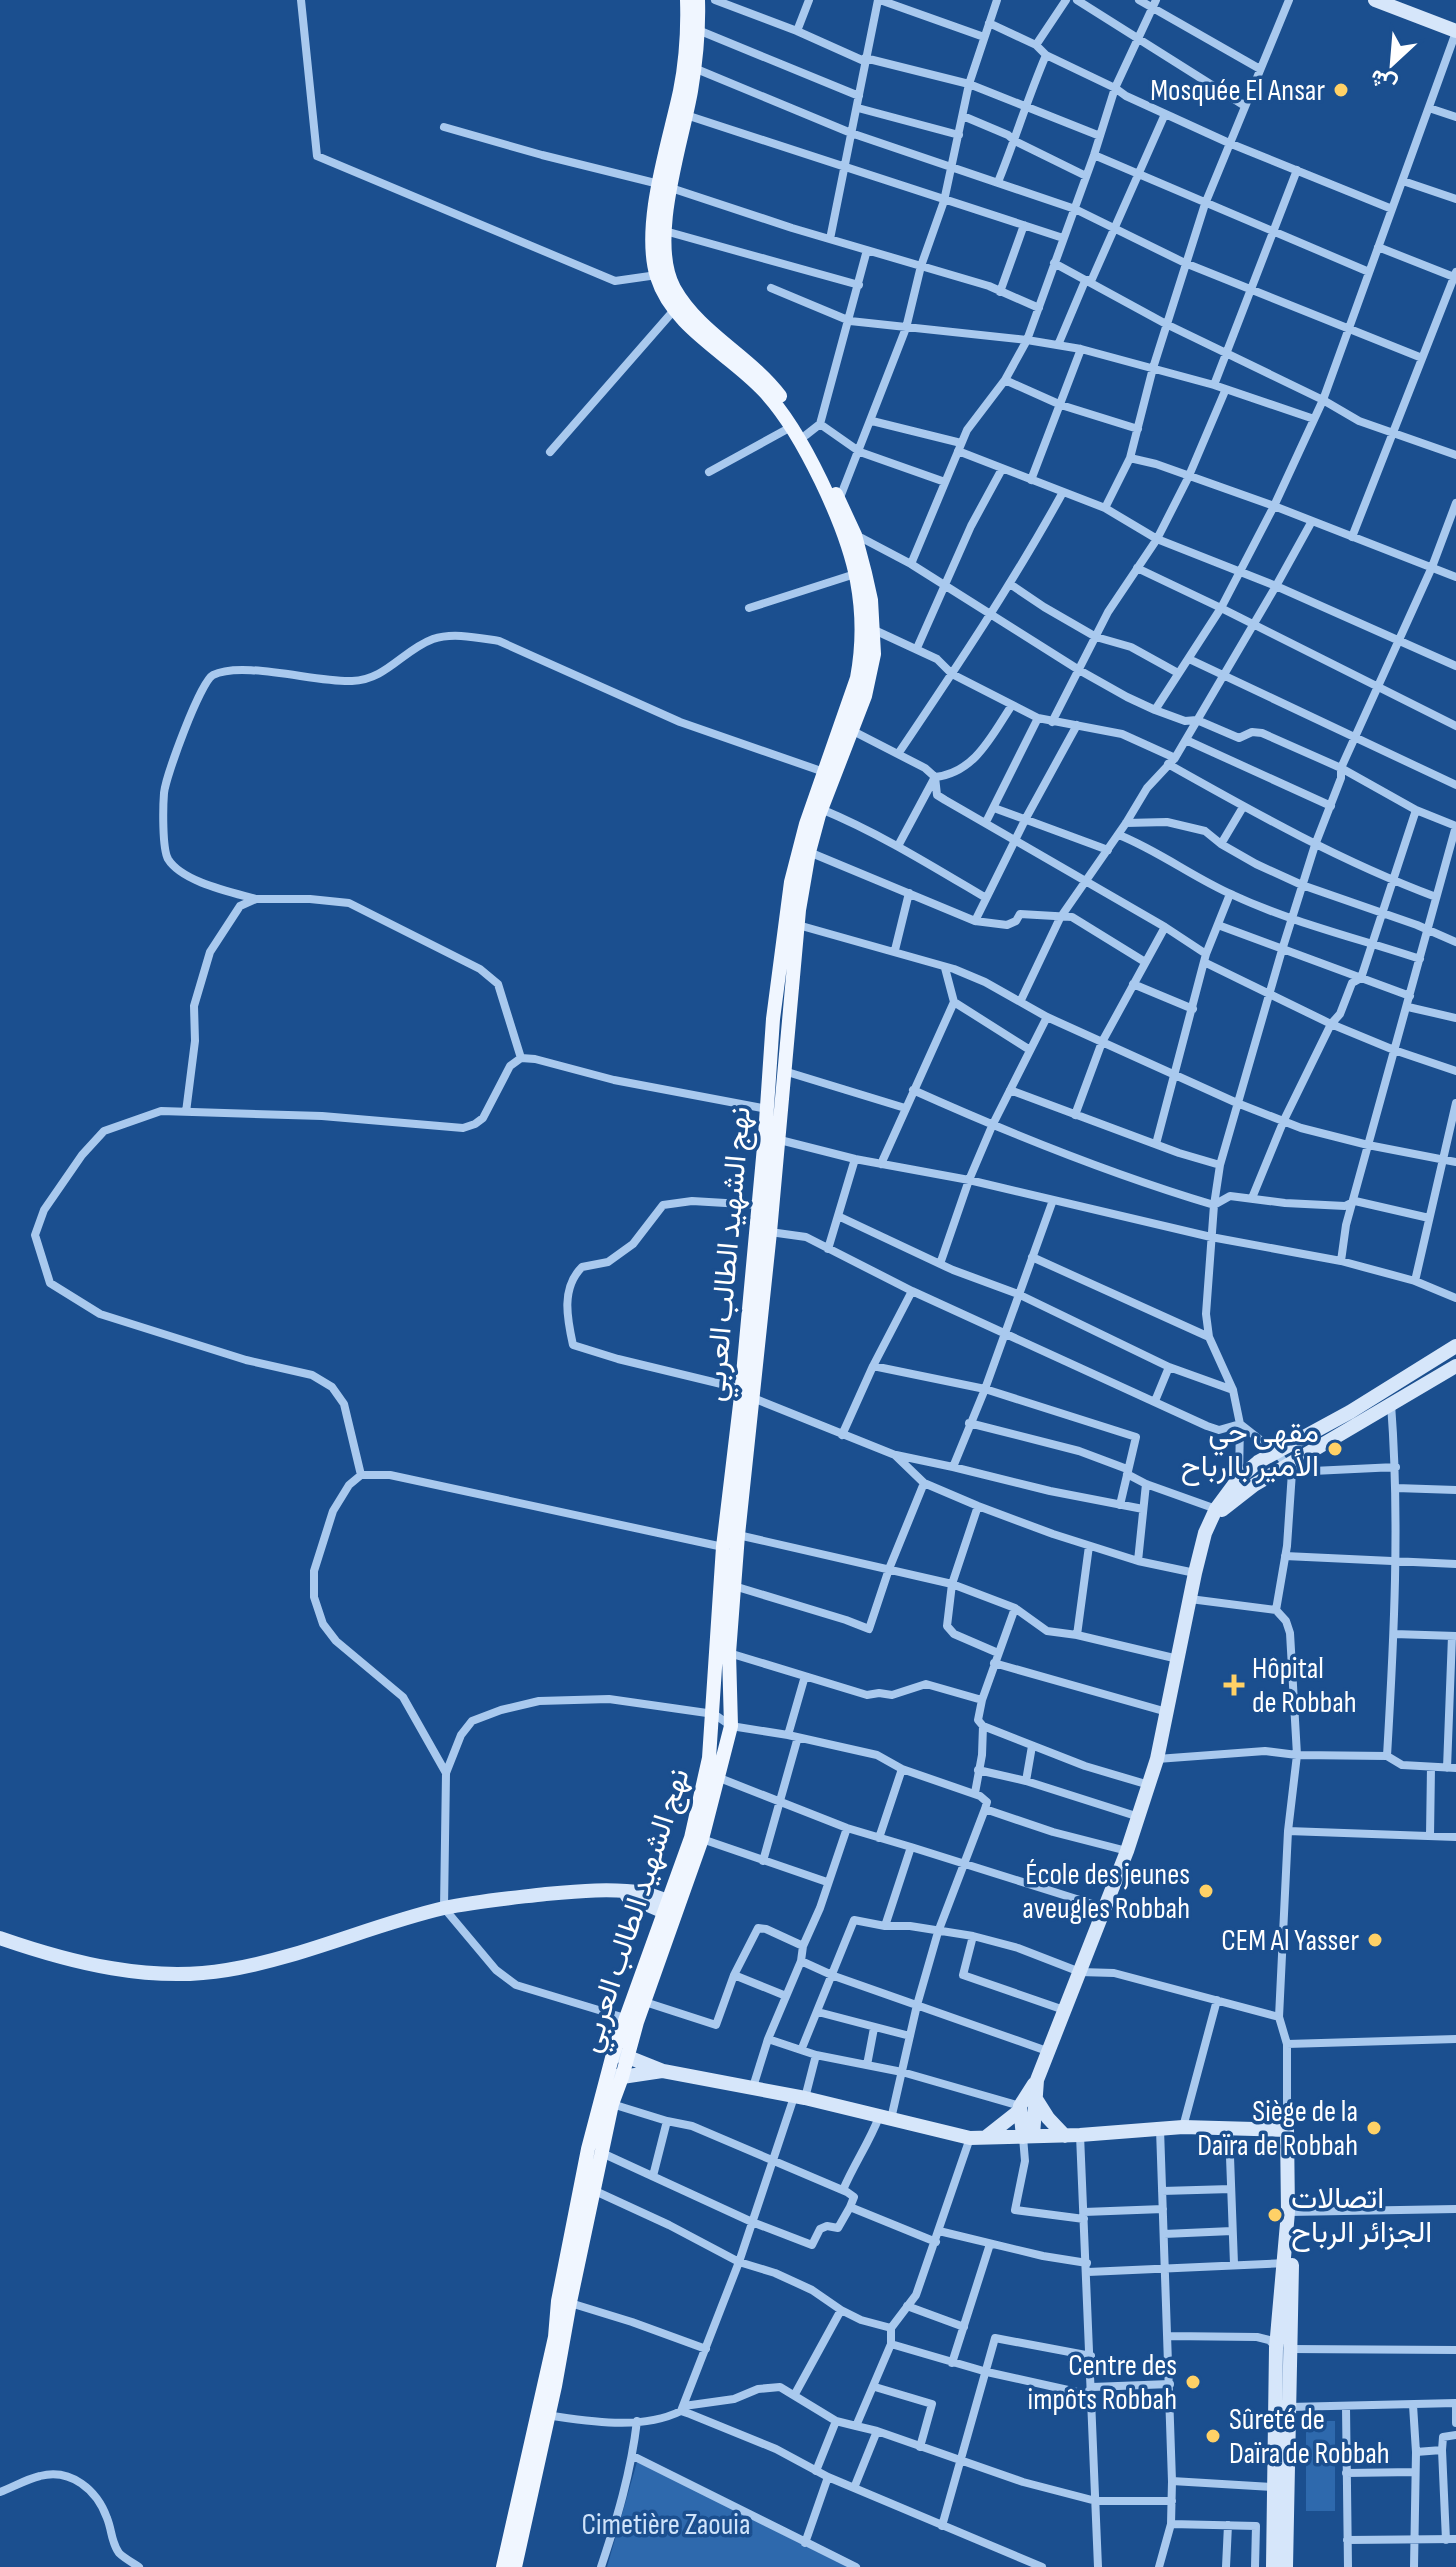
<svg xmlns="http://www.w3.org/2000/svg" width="1456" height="2567" font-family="'Sofia Sans Condensed',Vazirmatn,sans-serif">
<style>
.green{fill:#2e69ad}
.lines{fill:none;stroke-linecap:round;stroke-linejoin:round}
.street{stroke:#a9c9ee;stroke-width:8}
.secondary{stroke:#d6e6fa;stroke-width:14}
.primary{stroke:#f0f6ff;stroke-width:14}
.poi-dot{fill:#ffd166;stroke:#1b4f8f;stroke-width:3}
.labels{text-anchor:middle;stroke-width:7;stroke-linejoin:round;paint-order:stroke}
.poi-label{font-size:30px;fill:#fff;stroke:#1b4f8f;text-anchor:end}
.street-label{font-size:30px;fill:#fff;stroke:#1b4f8f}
.park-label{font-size:30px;fill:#cfe3fa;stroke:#1b4f8f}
</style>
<rect width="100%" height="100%" fill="#1b4f8f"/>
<path class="green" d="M1306,2421H1335V2511H1306Z
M637,2462L850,2567H607Z"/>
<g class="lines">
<path class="street" d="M301,0L317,156L615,281L657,275
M715,0L797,31L864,61
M880,0L984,37
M1077,0L1245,106
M1139,0L1260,69
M989,23L1036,45L1046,55L1115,88L1126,96L1229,143L1392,209
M698,30L859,96
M797,31L809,0
M1036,45L1066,0
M865,58L969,84L1100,136
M694,68L851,133L1075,209L1185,263L1422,358
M858,108L959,135
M1429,108L1456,117
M683,114L1063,238
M963,116L1008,135L1015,141L1086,176
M444,127L542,155L659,184
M1094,155L1369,272
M1403,181L1456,199
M998,182C1015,140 1028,97 1046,55
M671,188L792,228L989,286L1039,308
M665,231L859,285
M830,239L878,0
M1378,247L1454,277
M1054,263L1166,324L1323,400L1359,421L1456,455
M771,288L850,321L1027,340L1081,349L1214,385L1314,419
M1000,292L1024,225
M1058,345L1085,281L1092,279L1165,114
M1005,380L1061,405L1138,429
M1214,385L1297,170
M872,421L961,443
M820,424L867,250
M806,435L820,424L860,452L945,482
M958,451L1105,508L1157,539L1276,586L1456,666
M550,452L675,309
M1130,458L1156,464L1274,506L1456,577
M709,472L791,427
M1031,480L1081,349
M839,500L906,328L921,266L944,201L969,84L997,0
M1105,508L1130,458L1153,368L1205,204L1289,0
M856,535L911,564L1079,670L1127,697L1155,710L1185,721L1197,720L1239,738L1252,732L1262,733L1341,768L1416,810L1456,826
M1352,537L1456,272
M911,564L967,430L1005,380L1027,340L1094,155L1115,88L1156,0
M1137,568L1221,608L1456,726
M1010,584L1044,607L1096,637L1131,647L1178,673
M749,608L855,574
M870,628L937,659L952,674L1038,718L1122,734L1175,758
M917,648L971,526L1002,469
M1189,659L1456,785
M1155,710L1221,608L1274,506L1323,400L1456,32
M1052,722L1108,612L1157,539L1188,478L1225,391
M851,730L925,768L935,777L937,795L945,800L1165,927L1206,954
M1186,740L1331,806
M898,754C956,668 1013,583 1063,492
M1168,764C1255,813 1342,862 1436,897
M994,808L1108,850
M821,809C879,833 932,866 986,898
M986,822L1038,718
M1126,823L1167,822L1205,831L1221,844L1256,864L1302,885L1417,925L1456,942
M1119,835C1159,851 1194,878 1233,895C1293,923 1357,938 1420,959
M1221,844L1243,807
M898,846L935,777C975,773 992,735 1012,705
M809,852L975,921L1007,925L1016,921L1020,914L1072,917L1145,962
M256,899C231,892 182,882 168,859C162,848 163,806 164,793C166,776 200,682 213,675C242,660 318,683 352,681C386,680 403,650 433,639C453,632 479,638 499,641L680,722L824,772
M975,921L1026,818L1077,725
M798,925L954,969L985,982L1047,1017L1237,1103L1301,1128L1368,1145L1456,1162
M1218,925L1410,996
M895,950L909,893
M1206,963L1331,1024L1394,1050L1456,1071
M1133,984L1193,1009
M1021,1000L1060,918L1126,823L1147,788L1175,758L1276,586L1312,521
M954,1002L1030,1050
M1408,1007L1456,1018
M784,1071L905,1108
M913,1090C1011,1134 1110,1174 1214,1205L1230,1196L1285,1203L1345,1206L1355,1201L1429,1218
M1010,1090L1179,1153L1220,1165
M186,1112L195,1041L194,1006L210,952L240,906L256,899H310L349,903L480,969L498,984L521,1058
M1075,1115L1102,1042L1165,927
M776,1139L855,1159L969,1180L1211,1237L1341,1261L1415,1281L1456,1298
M1156,1144L1206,954L1230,894
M881,1164L954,1002L945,968
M1252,1198L1284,1120L1331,1024L1340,1014L1352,983L1361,978L1416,810
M838,1216L953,1270L1018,1294L1169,1367L1233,1390
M770,1232L806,1237L912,1291L1207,1426L1219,1430L1240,1424
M828,1249L855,1159
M1032,1257L1209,1337
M1341,1261L1346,1225L1456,826
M940,1264L969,1180L992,1126L1047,1017
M1415,1281L1456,1103
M873,1366L912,1291
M742,1389L618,1359L573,1345C567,1318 561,1288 582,1267L608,1262L633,1244L663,1205L692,1201L759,1205
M753,1398L895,1455L924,1483L978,1506L1053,1534L1138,1561L1195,1573
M1155,1401L1169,1367
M969,1423L1079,1451L1127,1469
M1240,1424L1277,1453L1292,1472L1287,1546L1276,1610
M842,1435L873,1366L985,1389L1136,1437L1120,1505
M896,1455L953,1467L1050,1491L1143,1509
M953,1467L985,1389L1053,1200
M1292,1472L1396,1467
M1127,1474L1146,1484L1216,1509
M361,1475L344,1404L332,1387L312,1375L246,1360L100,1314L50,1283L35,1235L44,1210L82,1155L104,1131L161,1111L322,1116L463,1128L475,1124L483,1118L510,1066L521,1058L535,1059L614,1080L767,1109
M1239,1477L1240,1424L1233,1390L1209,1337L1206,1314L1214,1205L1220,1165L1282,950L1315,845L1341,778V768L1432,567L1456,503
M1396,1488L1456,1490
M978,1506L952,1584L947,1626L954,1634L998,1653
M738,1535L952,1584L1015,1608L1047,1631L1077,1635L1178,1659
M1285,1556L1456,1564
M1138,1561L1146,1484
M734,1586L846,1620L869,1629L889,1569L924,1483
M1190,1599L1276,1610L1286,1621L1290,1633L1297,1755L1288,1831L1279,2017L1287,2044V2130
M1394,1634L1456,1636
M1077,1635L1089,1546
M729,1653L867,1695L879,1693L892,1695L926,1684L982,1700
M994,1663L1167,1712
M983,1726L1085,1766L1149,1785
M788,1735L805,1676
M1387,1756L1402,1765L1456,1768
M1157,1759L1265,1751L1297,1755L1387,1756C1394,1638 1400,1521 1391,1404
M1447,1768L1452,1636
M978,1770L1026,1781L1139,1817
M446,1773L461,1735L472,1721L501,1710L539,1701L609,1699L714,1714L731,1726L788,1735L877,1755L902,1769L980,1796L987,1802L985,1809L938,1932L917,2005L891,2119
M717,1777L847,1828L911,1847L885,1926H910L973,1936L1018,1948L1080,1972L1114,1973L1279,2017
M1026,1781L1032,1746
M975,1793L982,1755L983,1726L978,1720L982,1700L1015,1608
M985,1809L1053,1832L1127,1851
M1288,1831L1456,1837
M1430,1836L1431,1767
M879,1838L902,1769
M702,1839L827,1882
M911,1847L1105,1908
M763,1861L798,1737
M973,1936L963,1975L1064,2010
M801,1961L834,1976L1047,2051
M734,1975L786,1996
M645,2002L716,2025L734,1975L758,1928L766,1929L803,1946
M818,2012L910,2036
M625,2018L516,1985L496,1970L444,1908L446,1773L403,1697L336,1641L323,1624L314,1597V1571L333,1511L349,1485L361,1475H390L723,1547
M768,2039L816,2055L902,2072L1020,2106
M1287,2044L1456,2039
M802,2048L854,1920L885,1926
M867,2065L874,2028
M753,2087L768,2039L801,1961L803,1946L820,1908L847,1828
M805,2098L816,2055
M612,2104L667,2121L692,2126L847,2192L854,2197L850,2207L936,2242
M1183,2127L1217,2000
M1229,2130L1234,2264
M1080,2135L1098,2567
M1023,2137L1025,2161L1015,2210L1084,2219
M602,2153L752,2222L812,2245L820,2229L827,2226L838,2228L850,2207
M653,2176L667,2121
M593,2190L669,2225L739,2262L775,2273L812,2290L841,2310L861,2320L891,2328V2344L856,2426L877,2431L1023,2482L1096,2501H1172
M843,2190C854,2164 869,2143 879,2117
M1162,2191L1231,2189
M1084,2212L1163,2209
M1288,2212L1456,2209
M939,2231L1043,2256L1087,2263
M1164,2234L1232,2231
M1088,2272L1287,2263
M567,2302L632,2322L706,2349
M907,2306L964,2327
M891,2328L916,2295L970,2138
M1168,2336L1257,2337L1269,2340L1276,2347
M891,2344L987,2372L1086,2394L1092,2387L1170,2384
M1289,2349L1456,2350
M952,2363L990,2244
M875,2387L932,2404L920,2447
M795,2394L841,2310
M1456,2403V2423
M1413,2405L1416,2452L1414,2567
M684,2406L734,2399L758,2389L780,2387L836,2421L856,2426
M1289,2407L1456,2403
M1346,2407L1348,2567
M681,2411L739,2262L794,2097
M546,2415C589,2421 640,2431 681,2411L690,2414L776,2449L828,2477L1042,2567
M1416,2452L1442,2450
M633,2456L856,2567
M816,2471L836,2421
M1346,2473L1415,2472
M1172,2481L1274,2487
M854,2488L877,2431
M0,2492C13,2487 27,2479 40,2476C71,2468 97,2490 107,2518C112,2530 111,2542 119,2553C124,2558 133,2563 139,2567
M1171,2524L1256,2526L1255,2567
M942,2526L995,2338L1091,2356
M1347,2540L1456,2539
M1446,2540L1442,2450L1443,2437L1456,2435
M805,2543L828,2477
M601,2567C617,2519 631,2472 637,2421
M1159,2567L1171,2524L1172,2481L1160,2129
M1226,2567L1228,2525"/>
<path class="secondary" d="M1375,0L1456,31
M1222,1510L1254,1485L1456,1366
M627,1896L674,1916
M0,1938C72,1963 151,1983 227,1970C301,1958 371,1925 444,1908C477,1901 512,1898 546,1894C578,1891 613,1888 644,1893C656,1896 667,1901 678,1905
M615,2055L628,2057L663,2071L805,2098L970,2138L1080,2135L1183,2127L1287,2130L1288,2212L1276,2348L1273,2567
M612,2075L622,2077L662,2071
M1036,2099L1048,2118L1065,2136
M1033,2136L1037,2080L1127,1851L1157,1759L1195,1573L1205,1533L1216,1509L1239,1478L1258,1462L1350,1412L1456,1346
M986,2137L1019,2111
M1023,2137L1020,2106L1034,2084
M1286,2567L1292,2265"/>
<path class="primary" d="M698,0C699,31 696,61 691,91C682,143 648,240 674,288C699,333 750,356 780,396
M503,2567L555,2337L558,2301L588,2149L613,2054L691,1838L709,1758L723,1547L741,1396L765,1136L773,1019L791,882L806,824L857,678C863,646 863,613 857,581C847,527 802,431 764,391C730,354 673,328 657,277C641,225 669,143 680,91C686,61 688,30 687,0
M515,2567L555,2386L570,2302L612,2104L622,2077L637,2022L702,1839L731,1726L729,1653L738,1535L770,1232L799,910L809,852L819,815L865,696L874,654L871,600L865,573L855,535L836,494"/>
</g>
<g class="poi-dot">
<circle cx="1341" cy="90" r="8"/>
<circle cx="1335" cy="1449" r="8"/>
<path d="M1230 1673h8v8h8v8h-8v8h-8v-8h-8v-8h8z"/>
<circle cx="1206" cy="1891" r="8"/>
<circle cx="1375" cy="1940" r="8"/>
<circle cx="1374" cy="2128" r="8"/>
<circle cx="1275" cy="2215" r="8"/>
<circle cx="1193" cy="2382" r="8"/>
<circle cx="1213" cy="2436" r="8"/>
</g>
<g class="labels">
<g class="poi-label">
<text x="1325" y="100">Mosquée El Ansar</text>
<text x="1319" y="1442">مقهى حي<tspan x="1319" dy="34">الأمير باارباح</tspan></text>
<text x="1252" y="1678" text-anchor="start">Hôpital<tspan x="1252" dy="34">de Robbah</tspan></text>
<text x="1190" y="1884">École des jeunes<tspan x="1190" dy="34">aveugles Robbah</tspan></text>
<text x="1359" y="1950">CEM Al Yasser</text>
<text x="1358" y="2121">Siège de la<tspan x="1358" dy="34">Daïra de Robbah</tspan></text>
<text x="1291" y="2208" text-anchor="start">اتصالات<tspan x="1291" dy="34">الجزائر الرباح</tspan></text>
<text x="1177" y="2375">Centre des<tspan x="1177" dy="34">impôts Robbah</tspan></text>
<text x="1229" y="2429" text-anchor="start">Sûreté de<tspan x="1229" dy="34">Daïra de Robbah</tspan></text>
</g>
<g class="street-label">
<text transform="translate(727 1254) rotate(-85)" y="10">نهج الشهيد الطالب العربي</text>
<text transform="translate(634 1910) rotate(-72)" y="10">نهج الشهيد الطالب العربي</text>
</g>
<g class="park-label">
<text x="666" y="2534">Cimetière Zaouia</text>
</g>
</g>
<g transform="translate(1392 64) rotate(206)" stroke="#1b4f8f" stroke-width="6" paint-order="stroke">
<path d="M0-6L14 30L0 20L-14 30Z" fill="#ffffff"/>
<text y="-12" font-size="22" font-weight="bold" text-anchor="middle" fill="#ffffff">ش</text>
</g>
</svg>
